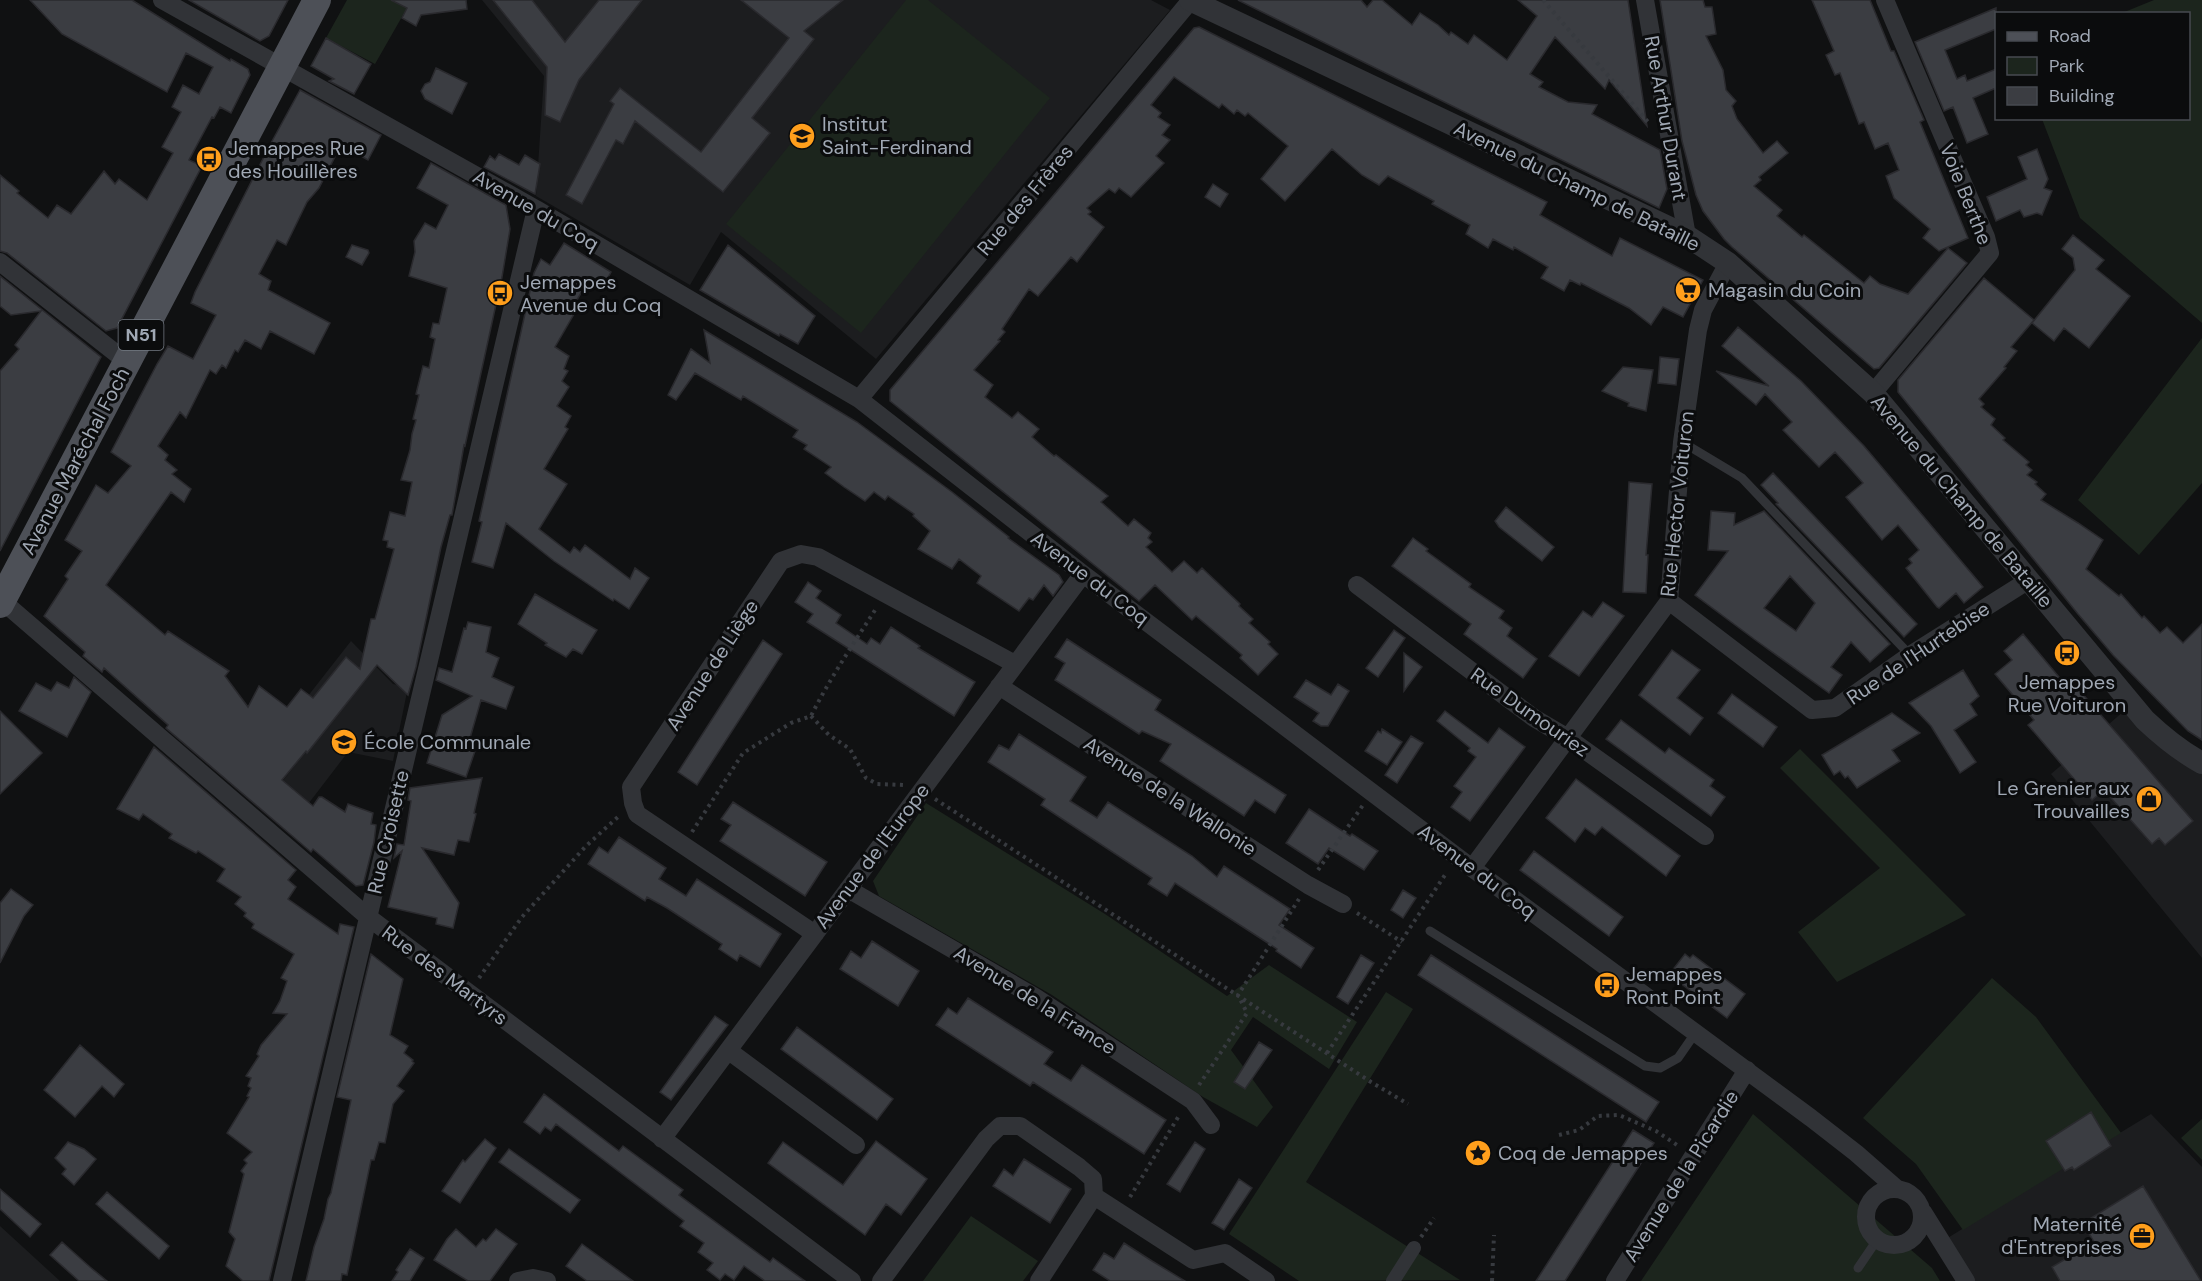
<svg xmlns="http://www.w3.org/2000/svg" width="2202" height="1281" font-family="'DM Sans',sans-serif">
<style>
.built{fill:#1c1d1f}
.green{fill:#1c251d}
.building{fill:#3b3d42;stroke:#2a2a2e;stroke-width:1.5;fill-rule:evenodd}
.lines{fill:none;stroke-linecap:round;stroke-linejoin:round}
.path{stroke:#373a3f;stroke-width:4;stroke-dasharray:3 4.5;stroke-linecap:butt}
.service{stroke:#313337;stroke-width:9}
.pedestrian{stroke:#313337;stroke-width:14}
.minor{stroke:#313337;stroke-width:18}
.tertiary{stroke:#313337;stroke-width:22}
.primary{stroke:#4d5057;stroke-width:28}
.labels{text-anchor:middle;stroke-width:6;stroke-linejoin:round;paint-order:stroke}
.shield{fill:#0b0c0d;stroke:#737982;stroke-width:1.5}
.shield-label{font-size:18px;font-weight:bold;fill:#a0a8b4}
.street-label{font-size:20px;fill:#a0a8b4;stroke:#0b0c0d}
.poi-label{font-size:20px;fill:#a0a8b4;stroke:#0b0c0d;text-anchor:start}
</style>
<rect width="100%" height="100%" fill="#101112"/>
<path class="built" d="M482,0H1151L1170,10L876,359L721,232L690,285L536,196L544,76Z
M351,641L393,684L408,687L393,761L348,752L289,829L264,805L295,765L302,752L279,733Z
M2131,705L2202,763V958L2051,774Z
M2151,1114L2202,1167V1281H1966L1941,1242Z
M0,1226L60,1281H0Z"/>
<path class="green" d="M347,0H391L407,8L375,64L326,38Z
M906,0H928L1050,98L861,333L726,224Z
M2154,0H2202V323L2080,218L2042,119L2188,118V14L2122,13Z
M2202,338V483L2139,555L2078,500Z
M1800,749L1966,915L1837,982L1798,932L1880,868L1780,768Z
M926,803L1105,914L1227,996L1269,965L1357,1022L1329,1069L1253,1017L1231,1050L1273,1107L1257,1127L1203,1097L1052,995L879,896L873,881Z
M1992,978L2036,1017L2121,1133L1963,1230L1916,1164L1863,1118Z
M1386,992L1413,1009L1306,1182L1460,1280L1299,1281L1229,1234Z
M1753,1114L1932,1268L1940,1281H1641Z
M2202,1119V1160L2181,1138Z
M971,1216L1038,1261L1023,1281H923Z"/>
<path class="building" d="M30,0H132L230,61L231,59L248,69L250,75L231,113L220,107L214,118L212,117L189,160L202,166L117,328L106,331L7,253L0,251V175L19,191L17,193L48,218L57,205L71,214L104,171L115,184L119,179L147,200L173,153L162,147L181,112L172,107L183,85L199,94L213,67L186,53L167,92L62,34Z
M189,0H288L269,36L260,41Z
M391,0H466L467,9L421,15L416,26L402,18L407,8Z
M493,0H532L565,42L599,0H642L579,80L560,122L545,115L547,67Z
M741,0H843L804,31L814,39L752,118L770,133L723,192L635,121L623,144L616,140L582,204L566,195L614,104L610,101L620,88L701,152L789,38Z
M1238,0H1361L1367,7L1373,0H1382L1412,25L1420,13L1438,25L1449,35L1451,32L1468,44L1474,35L1507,60L1537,16L1518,0H1628L1647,126L1609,80L1605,89L1555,37L1530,74L1543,82L1539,87L1568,102L1597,105L1592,114L1660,150L1667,189L1659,208Z
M1660,0H1703L1705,7H1712L1716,34L1706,36L1723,70L1726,90L1736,101L1732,106L1737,119L1763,153L1777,141L1788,153L1759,177L1761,180L1754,186L1782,210L1777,216L1802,237L1804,235L1864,283L1870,276L1880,284L1908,294L1948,248L1967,263L1879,368L1874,369L1732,247L1724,239L1703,211L1696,195L1682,141Z
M1812,0H1870L1891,51H1894L1924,120L1920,122L1968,238L1939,251L1923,238L1930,229L1894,198L1886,176L1899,170L1888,143L1875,149L1864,122L1859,124L1840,73L1835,75L1826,55L1834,51Z
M1996,8V29L1945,50L1957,79L1965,75L1967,81L1996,69V88L1973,98L1988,134L1967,143L1953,107L1944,111L1915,42Z
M1199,27L1547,202L1540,215L1612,256L1620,238L1703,280L1683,317L1663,307L1651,325L1629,308L1581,283L1580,285L1570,280L1564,291L1541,278L1548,267L1514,247L1513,250L1493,239L1488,248L1466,234L1470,225L1432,204L1434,201L1388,176L1379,185L1362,175L1332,149L1285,201L1261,179L1288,146L1248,113L1245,116L1237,110L1234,114L1222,104L1219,108L1174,77L1151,105L1161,113L1158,117L1170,125L1162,135L1170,140L1156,156L1164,163L1131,197L1119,188L1115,193L1109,189L1087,208L1091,212L1088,214L1104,227L1077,262L1071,257L1038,296L1029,289L1002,329L1005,332L998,340L1000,341L974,370L993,385L985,397L1012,418L1018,412L1039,429L1032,437L1054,456L1056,455L1108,496L1101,502L1128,526L1134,519L1151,533L1148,538L1152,542L1146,547L1172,572L1184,561L1197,573L1202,568L1240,604L1239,606L1253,619L1249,623L1270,642L1268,644L1278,654L1258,675L1240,658L1242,655L1196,616L1192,620L1155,585L1139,601L890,401V390L1194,28Z
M326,38L371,64L354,94L329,81L334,79L311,66Z
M436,68L467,83L452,114L425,99L421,91L425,84L430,82Z
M300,90L381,135L368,160L341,145L319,188L307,202L286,245L277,240L259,274L271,281L268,290L330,323L314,354L270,331L261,349L245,340L238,352L235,350L226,368L222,365L216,374L210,370L186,418L180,412L158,446L168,455L165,460L177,470L172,474L191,489L184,502L171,492L106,585L165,635L168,631L229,671L225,676L248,707L259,686L287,707L301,689L313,698L346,657L360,669L371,619H375L394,549L387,547L388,541L383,540L390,512L405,516L412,482L401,480L410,450L412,434L416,420L413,419L419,395L416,394L423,366L429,368L435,339L430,337L433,323L439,324L447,288L409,276L415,252L414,241L425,223L436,229L448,205L417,188L431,163L506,205L510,229L502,277L465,446L464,445L452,515H450L441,547L416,667L408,695L377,665L307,753L306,751L282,780L313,806L319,797H322L345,812L348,804L373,813L371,824L376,825L374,842L363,885L356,886L313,849L311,852L166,728L168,725L104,668L102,672L83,656L85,652L44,616L68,579L65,576L82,551L65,540L87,501L96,485L108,493L131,466L111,452L157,364L168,346L193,359L216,315L191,303L195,292L271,143Z
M2037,149L2048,179L2044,188L2052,191L2042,215L2037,213L2024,217L2020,210L1996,221L1987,197L2027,179L2018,157Z
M499,154L519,165L525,155L540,164L535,194L484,167L490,156L495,160Z
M1213,184L1228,194L1220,207L1205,197Z
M2073,235L2104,260L2096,269L2130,296L2089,348L2064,328L2054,341L2032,323L2075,270L2073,258L2062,249Z
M564,243L611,272L604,285L588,281L571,310L574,314L555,347L569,356L564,369L568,371L562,381L569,387L557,406L571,416L565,427L568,429L544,469L567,484L539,529L570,553L574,547L580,552L585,545L630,579L635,568L649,578L629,609L614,599L613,601L554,561L506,523L493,568L472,562L482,522L479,521L534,273L541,259L550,265Z
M352,245L368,250L369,253L362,265L346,257Z
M728,245L815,316L798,344L780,334L779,336L700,290Z
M0,276L101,357L0,551V371L19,349L15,345L41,311L11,315L0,306Z
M1984,278L2034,320L2011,347L2017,351L2004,367L2006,368L1979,399L1984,404L1981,407L1995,419L1991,425L2005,438L2003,440L2029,462L2026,465L2032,470L2027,475L2037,482L2035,484L2046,494L2041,500L2078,523L2103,540L2086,569L2119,596L2121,594L2142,618L2144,616L2160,633L2167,627L2183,643L2202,624V740L2188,731L2113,655L2078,614L1898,392V380Z
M1738,327L1801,381L1864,446L1983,587L1964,603L1956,593L1939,608L1937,607L1906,568L1912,563L1909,559L1919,550L1898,525L1882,540L1846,497L1863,483L1848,466L1835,452L1819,467L1783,430L1792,422L1765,394L1756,405L1716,371L1769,386L1722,346Z
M704,330L857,422L952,492L1009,537L1008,538L1059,575L1063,582L1053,596L1044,585L1033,600L1029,598L1019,611L977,583L981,576L959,559L952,569L918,549L930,531L913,516L914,514L888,496L885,500L874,492L865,501L844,487L825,473L831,467L804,449L807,445L793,437L798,430L743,396L741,400L695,373L676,400L668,395L691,349L710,363Z
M1660,357L1679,359L1676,385L1658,383Z
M1623,367L1653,370L1646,411L1628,406L1629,403L1602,391Z
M1773,473L1917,624L1904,637L1776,504L1778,503L1761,485Z
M1629,482L1652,484L1646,555H1648L1646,593L1623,592Z
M1506,507L1554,547L1542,561L1499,527L1495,521Z
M1711,511L1735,513L1734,525L1764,511L1890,644L1870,662L1851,642L1831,667L1842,675L1829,693L1754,639L1695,595L1728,551L1708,550ZM1790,576L1815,603L1796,631L1764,608Z
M1413,538L1428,549L1426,551L1471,584L1469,587L1504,611L1499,618L1512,628L1507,636L1537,659L1523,678L1464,634L1471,624L1392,566Z
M808,582L821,591L816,598L841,615L836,623L867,644L871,638L880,644L891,627L920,646L918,648L975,682L954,716L807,622L813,614L795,602Z
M535,594L597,630L582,654L573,649L566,657L545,645L547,643L518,624Z
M1603,602L1624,616L1579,676L1549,656L1583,611L1592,617Z
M468,622L491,627L486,652L499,658L492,677L514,687L506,709L481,700L468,745L475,751L466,777L427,763L442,715L472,696L436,680L439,668L452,672L464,628L466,629Z
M1394,630L1405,638L1378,677L1366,668Z
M2023,634L2069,689L2074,684L2193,821L2165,845L2159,838L2152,844L2104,790L2092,800L2028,725L2034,720L1995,674L2012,660L2004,651Z
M1067,639L1161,700L1155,710L1286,795L1275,813L1255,800L1244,816L1160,761L1171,744L1142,731L1139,734L1055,680L1065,663L1055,657Z
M763,640L782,654L697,785L678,772Z
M1672,650L1700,670L1677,698L1703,718L1690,735L1639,695Z
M1404,653L1422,667L1404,691Z
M1963,670L1979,696L1970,704L1977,715L1954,730L1976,762L1960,773L1931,726L1909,703Z
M74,677L91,692L67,737L19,711L36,683L51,691L57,682L69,688Z
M1306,680L1331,695L1338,684L1349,691L1328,726H1321L1313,721L1319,713L1294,697Z
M1732,694L1777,727L1763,747L1718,713Z
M0,711L42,753L0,794Z
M1445,711L1488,743L1499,728L1525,747L1470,821L1451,807L1462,792L1454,786L1476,757L1468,751L1470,748L1437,721Z
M1892,713L1920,733L1892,750L1900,761L1857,788L1848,776L1845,778L1840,771L1834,775L1822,755Z
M1621,720L1665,753L1669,748L1714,780L1710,786L1725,797L1711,816L1606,739Z
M1382,729L1402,742L1387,765L1365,751L1378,731L1381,733Z
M1019,734L1086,777L1070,801L1097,818L1108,802L1192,856L1217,877L1224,866L1290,909L1279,925L1314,948L1301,968L1276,951L1277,949L1175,883L1167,896L1148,884L1152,878L1041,805L1045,799L988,762L999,745L1009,750Z
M1411,736L1423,743L1397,783L1385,775Z
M154,747L296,870L288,880L296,887L288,899L338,934L340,924L354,927L269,1281H243L226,1266L235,1239L229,1232L244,1174L241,1171L247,1163L244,1160L252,1152L227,1133L249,1097L247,1096L251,1088L248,1086L251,1078L246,1076L259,1056L257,1054L261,1045L287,1014L273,1013L280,1001L287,981L281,978L294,954L252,928L254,924L244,916L246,913L235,904L241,897L217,881L225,869L198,851L196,853L169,838L172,834L143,814L139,820L117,809Z
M482,778L474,813L476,814L469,842L458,840L454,855L422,848L459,903L453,928L436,924L437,918L388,907L402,851L394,858L397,844L404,845L411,801L408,800L410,788Z
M1576,779L1680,856L1666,876L1602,827L1595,835L1585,828L1575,842L1546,818Z
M733,802L827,862L805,896L720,841L731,825L721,819Z
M1309,809L1350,836L1352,834L1378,851L1364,870L1329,848L1318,864L1286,843Z
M619,837L666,868L659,879L686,896L697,879L781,934L760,967L740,955L737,961L719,949L722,944L667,908L647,897L645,901L588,864L599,847L608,853Z
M1534,851L1623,917L1609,936L1520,870Z
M11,889L33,905L24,916L0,963V903Z
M1403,890L1416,898L1403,918L1391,910Z
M872,941L919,971L898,1006L840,969L851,951L861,958Z
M371,954L403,979L390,1035L408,1046L404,1053L413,1060L412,1061L414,1063L397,1086L404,1091L393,1104L385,1143L379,1142L374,1160H371L347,1275L342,1274L341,1281H306L314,1247L324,1219L328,1199L331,1193L351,1100L337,1097Z
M1685,954L1690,958L1693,955L1745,994L1727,1018L1675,979L1677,976L1671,972Z
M1361,955L1374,963L1348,1004L1337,997Z
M1431,955L1659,1102L1646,1122L1418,975Z
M968,998L1053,1052L1044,1064L1071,1081L1082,1065L1166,1120L1144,1154L1033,1082L1030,1086L936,1025L948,1008L957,1014Z
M715,1016L728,1025L671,1100L660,1092Z
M797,1027L893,1099L877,1120L781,1049Z
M1259,1042L1272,1050L1245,1089L1234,1082Z
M80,1045L124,1084L114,1097L102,1086L75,1117L44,1090Z
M544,1094L619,1151L623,1146L683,1190L679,1195L770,1262L773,1258L805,1281H765L744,1266L734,1280L725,1274L720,1280L707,1270L713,1263L698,1252L704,1243L680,1226L684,1221L556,1124L551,1131L545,1127L540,1134L524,1122Z
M2091,1112L2111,1146L2074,1170L2072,1167L2065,1171L2046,1141Z
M1633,1130L1654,1143L1565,1281H1536Z
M485,1139L496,1148L460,1203L442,1191L463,1160L465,1162Z
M876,1141L927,1179L901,1215L886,1204L865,1235L768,1163L783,1142L843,1185Z
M68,1142L84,1149L96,1159L74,1185L62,1174L66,1169L55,1158Z
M1195,1142L1205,1149L1180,1192L1167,1184Z
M509,1149L580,1200L570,1213L499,1162Z
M1024,1159L1071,1189L1050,1223L993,1186L1004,1169L1013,1176Z
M1239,1179L1252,1188L1224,1230L1212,1223Z
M2143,1186L2201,1281H2060L2052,1267L2094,1242L2083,1223Z
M0,1189L41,1224L30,1237L0,1209Z
M107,1192L169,1246L159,1259L96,1204Z
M456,1229L476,1247L483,1239L486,1241L496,1229L517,1244L490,1281H468L434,1260L447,1239Z
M62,1242L90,1267L107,1281H79L50,1255Z
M1124,1243L1152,1261L1185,1281H1110L1093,1270L1104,1253L1114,1259Z
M582,1244L633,1281H587L566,1266Z
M410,1249L424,1258L410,1281H392L398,1272L396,1270Z"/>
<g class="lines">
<path class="path" d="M1543,0L1648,122
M811,716L829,735L850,749L866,778L877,784L904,785
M935,799L1371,1082L1408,1104
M692,832L743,753L791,723L811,716C830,678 854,643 877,607
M1318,870L1363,805
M1357,913L1402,942
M479,978L522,917L586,846L619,816
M1327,1053L1447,872
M1199,1085L1247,1013L1238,995L1299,899
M1559,1135L1579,1130L1598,1116L1619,1115L1656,1131L1680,1147
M1130,1197L1180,1114
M1421,1237L1434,1218
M1492,1281L1494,1235"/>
<path class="service" d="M1682,442L1742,478L1910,655
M1430,931L1645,1066L1660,1068L1678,1058L1696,1032
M1858,1268L1877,1240"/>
<path class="pedestrian" d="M1393,1281L1414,1248"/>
<path class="minor" d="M162,0L536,209L859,399L1083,574L1472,868L1811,1118L1856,1153L1896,1188
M1645,0L1687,236
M0,262L127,362
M1873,393L1990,253L1986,237L1885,0
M859,399L1191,0
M1357,585L1534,718L1568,738L1705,836
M0,599L368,917L852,1281
M1669,601L1812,710L1835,708L1910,655L2029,580
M999,686L1308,885L1343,904
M1472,868L1669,601L1682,442L1698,330L1703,310L1728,263
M848,889L1035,997L1193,1101L1211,1125
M815,934L637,814L633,803L631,787L781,561L801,554L818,557L1015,664
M729,1051L856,1145
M662,1139L1083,574
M1866 1217a28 28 0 1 1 56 0a28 28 0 1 1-56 0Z
M1094,1196L1193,1260L1225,1253L1266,1281
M1923,1212L1966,1281
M282,1281L536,209
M518,1281L533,1278L547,1281
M881,1281L986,1139L1000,1126H1020L1079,1167L1093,1179L1094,1196
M1039,1281L1094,1196
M1615,1281L1747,1070"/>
<path class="tertiary" d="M1190,0L1687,236L1728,263L1873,393L2145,720C2163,737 2180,751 2202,763"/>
<path class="primary" d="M0,604L317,0"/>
</g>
<defs>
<symbol id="school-disc" viewBox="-11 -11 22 22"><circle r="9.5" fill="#ff9f1c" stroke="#0b0c0d"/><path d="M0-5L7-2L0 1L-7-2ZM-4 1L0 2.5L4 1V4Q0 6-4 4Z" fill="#111"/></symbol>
<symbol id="bus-disc" viewBox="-11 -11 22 22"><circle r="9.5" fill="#ff9f1c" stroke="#0b0c0d"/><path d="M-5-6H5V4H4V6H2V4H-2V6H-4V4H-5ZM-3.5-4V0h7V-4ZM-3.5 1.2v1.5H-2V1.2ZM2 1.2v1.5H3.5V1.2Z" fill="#111"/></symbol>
<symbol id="supermarket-disc" viewBox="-11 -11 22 22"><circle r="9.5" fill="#ff9f1c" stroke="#0b0c0d"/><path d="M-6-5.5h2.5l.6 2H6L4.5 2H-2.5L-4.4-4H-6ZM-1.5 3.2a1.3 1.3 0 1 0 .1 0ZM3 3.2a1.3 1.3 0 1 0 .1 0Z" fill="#111"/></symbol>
<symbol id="shop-disc" viewBox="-11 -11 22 22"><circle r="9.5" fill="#ff9f1c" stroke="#0b0c0d"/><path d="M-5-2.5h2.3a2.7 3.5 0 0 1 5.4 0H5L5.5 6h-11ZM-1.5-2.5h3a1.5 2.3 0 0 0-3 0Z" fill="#111"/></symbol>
<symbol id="sight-disc" viewBox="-11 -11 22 22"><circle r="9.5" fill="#ff9f1c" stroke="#0b0c0d"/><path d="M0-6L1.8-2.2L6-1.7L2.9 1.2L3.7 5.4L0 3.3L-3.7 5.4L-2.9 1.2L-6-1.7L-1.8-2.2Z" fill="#111"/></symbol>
<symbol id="office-disc" viewBox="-11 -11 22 22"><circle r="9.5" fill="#ff9f1c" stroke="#0b0c0d"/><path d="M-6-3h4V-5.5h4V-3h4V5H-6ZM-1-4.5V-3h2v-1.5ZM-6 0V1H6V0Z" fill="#111"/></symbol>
</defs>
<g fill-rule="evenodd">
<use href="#school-disc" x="787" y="121" width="30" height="30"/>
<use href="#bus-disc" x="194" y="144" width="30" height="30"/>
<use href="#supermarket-disc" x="1673" y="275" width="30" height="30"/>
<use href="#bus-disc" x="485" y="278" width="30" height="30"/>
<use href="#bus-disc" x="2052" y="638" width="30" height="30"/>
<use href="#school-disc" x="329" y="727" width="30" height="30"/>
<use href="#shop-disc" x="2134" y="784" width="30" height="30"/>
<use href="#bus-disc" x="1592" y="970" width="30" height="30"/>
<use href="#sight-disc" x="1463" y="1138" width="30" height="30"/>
<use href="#office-disc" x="2127" y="1221" width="30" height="30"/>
</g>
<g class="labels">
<rect class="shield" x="118.5" y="320" width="45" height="30" rx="4.5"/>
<g class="shield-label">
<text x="141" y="341">N51</text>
</g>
<g class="street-label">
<text transform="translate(1666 118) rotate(80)" y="7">Rue Arthur Durant</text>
<text transform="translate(1577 186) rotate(26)" y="7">Avenue du Champ de Bataille</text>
<text transform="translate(1966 194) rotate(68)" y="7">Voie Berthe</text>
<text transform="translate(1025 200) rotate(-50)" y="7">Rue des Frères</text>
<text transform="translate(536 210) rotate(30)" y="7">Avenue du Coq</text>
<text transform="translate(75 461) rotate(-62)" y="7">Avenue Maréchal Foch</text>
<text transform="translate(1962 501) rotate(50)" y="7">Avenue du Champ de Bataille</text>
<text transform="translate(1677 504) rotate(-84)" y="7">Rue Hector Voituron</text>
<text transform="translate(1090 578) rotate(37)" y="7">Avenue du Coq</text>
<text transform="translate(1918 653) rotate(-34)" y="7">Rue de l'Hurtebise</text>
<text transform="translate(712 665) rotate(-57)" y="7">Avenue de Liège</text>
<text transform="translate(1530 712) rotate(35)" y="7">Rue Dumouriez</text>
<text transform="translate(1170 796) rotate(33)" y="7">Avenue de la Wallonie</text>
<text transform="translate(388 832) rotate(-77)" y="7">Rue Croisette</text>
<text transform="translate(872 856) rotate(-53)" y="7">Avenue de l'Europe</text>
<text transform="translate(1477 871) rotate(37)" y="7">Avenue du Coq</text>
<text transform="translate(445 975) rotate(37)" y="7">Rue des Martyrs</text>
<text transform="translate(1035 1000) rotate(32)" y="7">Avenue de la France</text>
<text transform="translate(1681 1176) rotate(-58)" y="7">Avenue de la Picardie</text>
</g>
<g class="poi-label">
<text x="822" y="131">Institut<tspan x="822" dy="23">Saint-Ferdinand</tspan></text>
<text x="228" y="155">Jemappes Rue<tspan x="228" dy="23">des Houillères</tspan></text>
<text x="520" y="289">Jemappes<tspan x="520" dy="23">Avenue du Coq</tspan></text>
<text x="1708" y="297">Magasin du Coin</text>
<text x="2067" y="689" text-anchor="middle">Jemappes<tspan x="2067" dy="23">Rue Voituron</tspan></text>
<text x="364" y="749">École Communale</text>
<text x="2130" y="795" text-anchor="end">Le Grenier aux<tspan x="2130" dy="23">Trouvailles</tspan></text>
<text x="1626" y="981">Jemappes<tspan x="1626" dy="23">Ront Point</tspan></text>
<text x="1498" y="1160">Coq de Jemappes</text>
<text x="2122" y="1231" text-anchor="end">Maternité<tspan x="2122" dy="23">d'Entreprises</tspan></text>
</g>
</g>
<rect x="1995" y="12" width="195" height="108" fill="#0b0c0d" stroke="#474a50" stroke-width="1.5"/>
<rect x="2007" y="32" width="30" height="9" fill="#4d5057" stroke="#474a50" stroke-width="1.5"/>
<text x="2049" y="42" font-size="18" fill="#a0a8b4">Road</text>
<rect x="2007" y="57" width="30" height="18" fill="#1c251d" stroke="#474a50" stroke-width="1.5"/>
<text x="2049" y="72" font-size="18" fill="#a0a8b4">Park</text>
<rect x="2007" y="87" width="30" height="18" fill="#3b3d42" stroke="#474a50" stroke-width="1.5"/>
<text x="2049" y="102" font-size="18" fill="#a0a8b4">Building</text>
</svg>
